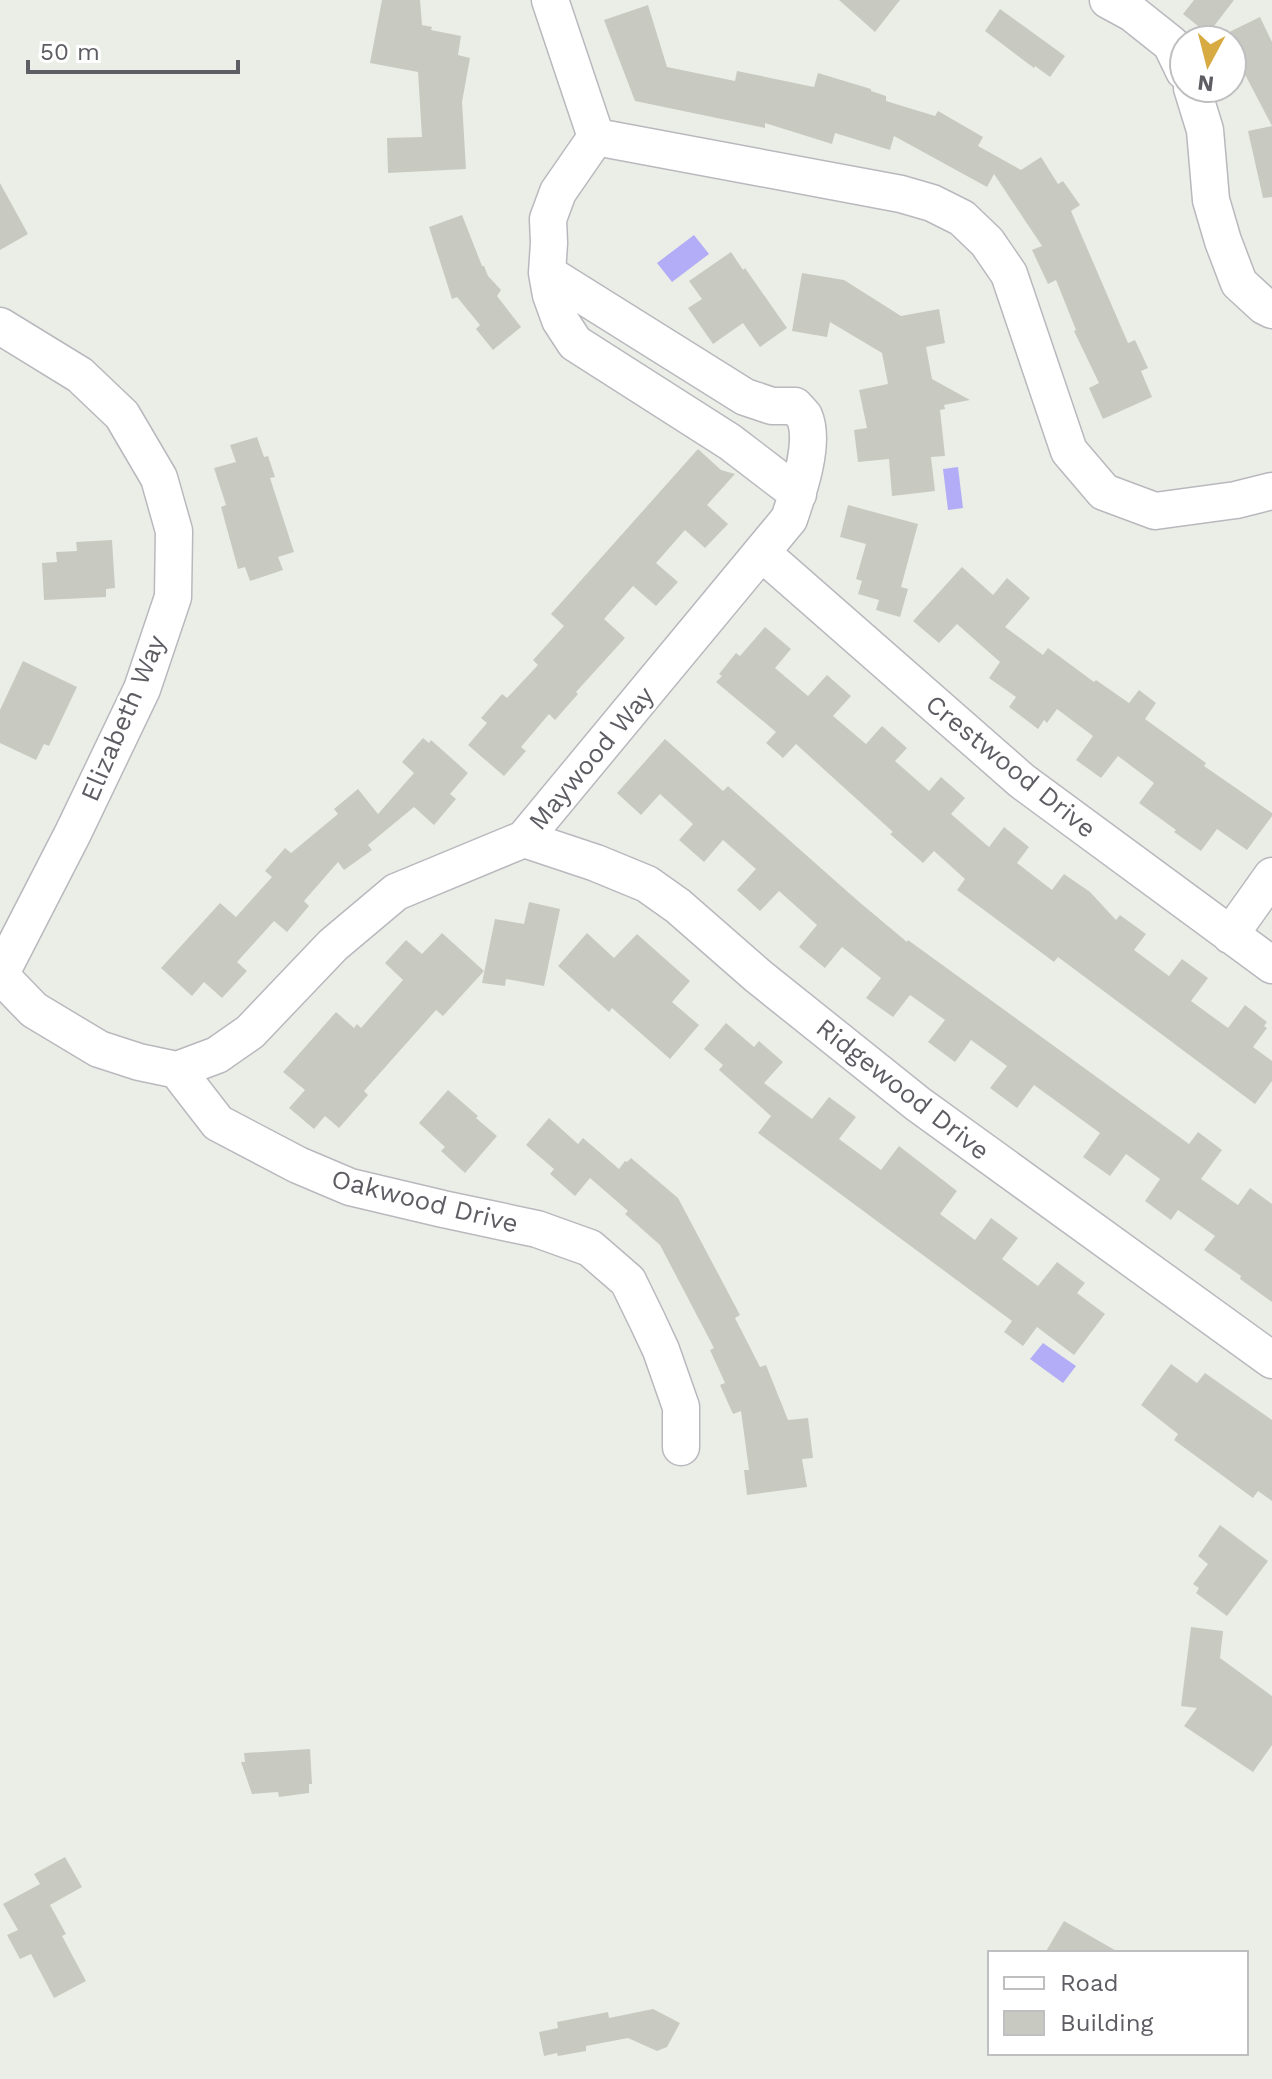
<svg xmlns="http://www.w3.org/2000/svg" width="1272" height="2079" font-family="'Work Sans',sans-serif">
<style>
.water{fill:#b2adf6}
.building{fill:#c8cac2}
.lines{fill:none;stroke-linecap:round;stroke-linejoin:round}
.minor-casing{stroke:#b9b8be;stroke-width:39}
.minor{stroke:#fff;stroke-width:36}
.labels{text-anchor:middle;stroke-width:6;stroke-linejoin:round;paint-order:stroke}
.street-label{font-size:26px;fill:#5f5d64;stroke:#fff}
</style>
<rect width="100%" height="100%" fill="#ebeee6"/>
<path class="water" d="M694,235L709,254L672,282L657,263Z
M958,467L963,508L948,510L943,469Z
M1043,1343L1076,1366L1063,1383L1030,1359Z"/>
<path class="building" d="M382,0H420L422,25L432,27L431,30L461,36L458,55L470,58L462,102L466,169L388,173L387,138L422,137L418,72L370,63Z
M839,0H900L875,32Z
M1194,0H1234L1208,34L1183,14Z
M648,5L667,67L735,81L737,71L814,87L818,73L871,89V91L886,96V101L935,116L938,111L983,137L978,146L1021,170L1041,157L1058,184L1063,181L1080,205L1071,211L1128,343L1135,340L1148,368L1141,371L1152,397L1103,419L1089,388L1099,383L1074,331L1076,330L1056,280L1048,284L1032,250L1042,246L994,174L987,187L894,136L890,150L835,133L832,144L765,123V128L635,101L604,20Z
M1000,9L1065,56L1050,77L1035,66L1034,68L985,31Z
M1260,17L1272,42V197L1263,198L1248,131L1272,126L1239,63L1232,66V40L1215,39Z
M0,183L28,234L0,250Z
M462,215L482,266H484L488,276L501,290L497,296L521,327L493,350L476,329L480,325L457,297L452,299L429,227Z
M731,252L743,270L745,268L787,328L760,347L743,323L713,344L688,308L702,299L689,281Z
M802,273L844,280L901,316L939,309L945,343L926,347L932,379L970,400L944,405L945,409L940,410L945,456L931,457L935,491L892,496L889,459L858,462L854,430L867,428L859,390L888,384L882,353L830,322L827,337L792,331Z
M257,437L264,457L268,456L275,477L270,478L294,552L278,557L283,570L250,581L245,567L238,569L221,507L226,505L214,468L236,462L230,445Z
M698,449L721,470L735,474L707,505L728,524L705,548L685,530L656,563L678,582L656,606L633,586L604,619L625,638L576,692L578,694L555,720L549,714L521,747L526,751L504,776L468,745L487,723L481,718L502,694L507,698L538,665L533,660L564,626L551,614Z
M848,505L918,524L901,587L908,589L900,617L876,610L879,600L858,594L862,581L856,579L866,544L840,537Z
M112,540L115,588L106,589V597L44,600L42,563L57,562L56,552L77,551L76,542Z
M962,567L993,595L1007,578L1030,598L1005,627L1043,655L1048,648L1094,682L1096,680L1129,703L1139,690L1156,703L1145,719L1206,763L1204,766L1272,813V816L1247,850L1217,829L1201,851L1174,832L1176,830L1139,803L1154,783L1118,756L1101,778L1076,760L1093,736L1057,709L1047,723L1044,720L1038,729L1009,707L1016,697L989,678L1000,662L957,624L939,643L913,621Z
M765,627L791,649L775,668L808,696L827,675L851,696L833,716L866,744L882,726L907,748L895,761L929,791L941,777L965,798L951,814L989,847L1004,827L1029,847L1017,863L1052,890L1064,874L1090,892L1116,920L1120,915L1146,934L1134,950L1169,976L1182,959L1208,978L1191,1001L1228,1028L1245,1005L1267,1022L1264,1026L1267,1028L1253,1047L1272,1061V1081L1255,1104L1058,957L1054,962L957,890L965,879L934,851L923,863L890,834L893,832L796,744L783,758L766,743L776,732L716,682L722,676L719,674L736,653L740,656Z
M23,661L77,687L49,746L44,744L36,760L0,743V710Z
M423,738L429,743L431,740L468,773L450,794L456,799L434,825L414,807L368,845L372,850L344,870L338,862L304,901L309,906L287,932L274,921L237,962L247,971L222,998L204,982L192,996L161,968L220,903L236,917L272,877L265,871L285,848L291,853L338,814L334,809L358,789L378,814L414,773L402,762Z
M665,739L723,791L728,786L858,901L907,942L908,940L1189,1144L1198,1132L1222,1150L1201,1179L1238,1205L1250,1188L1272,1204V1302L1240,1279L1241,1276L1204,1250L1215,1236L1178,1210L1171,1220L1145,1201L1160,1179L1126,1154L1110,1176L1083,1157L1100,1133L1034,1085L1017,1108L990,1088L1007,1066L971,1040L955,1062L928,1042L945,1020L910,995L893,1017L866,998L881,978L842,947L825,968L799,947L817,925L779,891L760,911L737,890L756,869L723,840L704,862L679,840L693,824L660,794L641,815L617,793Z
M529,902L560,909L544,986L506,979L505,986L482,983L495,919L524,924Z
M442,933L484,971L443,1016L436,1010L364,1091L368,1095L339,1128L325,1116L314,1129L289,1108L305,1090L283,1072L336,1012L354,1028L357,1024L361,1028L403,980L385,963L406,940L422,954Z
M587,933L614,958L637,934L690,981L672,1002L699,1025L670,1059L612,1008L609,1012L558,966Z
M726,1023L754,1047L759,1041L783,1062L764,1083L812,1119L829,1097L856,1117L839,1139L881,1170L899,1146L957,1191L940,1214L975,1240L991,1218L1018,1238L1002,1259L1038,1286L1057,1262L1085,1283L1077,1293L1105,1314L1074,1355L1037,1327L1023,1346L1004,1332L1012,1321L758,1133L771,1116L719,1070L723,1065L704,1049Z
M448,1090L478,1116L476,1118L497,1136L465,1173L441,1151L445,1147L419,1123Z
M549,1118L578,1144L583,1138L619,1169L625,1161L627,1162L631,1158L678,1198L740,1315L735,1318L760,1367L766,1365L788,1420L808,1418L813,1458L802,1459L807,1487L747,1495L744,1470H749L741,1411L733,1414L720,1385L725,1383L710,1350L714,1348L660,1245L625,1214L628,1211L590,1178L575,1196L550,1174L554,1169L526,1145Z
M1171,1364L1197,1383L1205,1373L1272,1420V1501L1258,1491L1253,1498L1174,1440L1178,1434L1141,1405Z
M1220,1525L1268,1561L1227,1616L1196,1593L1199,1588L1193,1584L1208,1564L1198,1556Z
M1191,1627L1223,1631L1220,1658L1272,1696V1745L1253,1772L1184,1726L1197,1708L1181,1706Z
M310,1749L312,1784H309V1793L279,1797L278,1792L252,1794L241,1762H245L244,1753Z
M65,1857L82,1887L50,1905L66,1934L62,1936L86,1981L54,1998L31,1954L20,1959L7,1935L18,1930L3,1904L40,1884L34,1874Z
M1064,1921L1120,1953H1045Z
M653,2009L680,2023L667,2047L657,2051L628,2038L586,2046V2051L558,2056L557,2053L544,2056L539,2032L558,2028L557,2022L608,2012L609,2018Z"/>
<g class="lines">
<defs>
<path id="minor" d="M550,0L596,137L901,194L932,203L962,218L987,242L1009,274L1069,451L1104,492L1155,511L1236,500L1272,491
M1108,0L1132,13L1171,44L1184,71
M1192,88L1205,130L1211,200L1223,241L1239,283L1264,306L1272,310
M596,137L558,192L548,219L549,243L547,273L551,295L560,320L575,343L730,442L798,494
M0,326L80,375L122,415L159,478L174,531L173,597L142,689L73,833L0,975L34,1010L99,1049L139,1062L177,1070L218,1123L298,1165L350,1187L443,1209L537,1229L590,1248L628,1281L647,1320L661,1350L681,1407V1447
M762,553L1022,781L1272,965
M524,839L596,863L647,884L678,906L758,976L918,1104L1272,1360
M1230,935L1272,876
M177,1070L217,1055L250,1032L333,945L396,892L524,839L789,519C798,493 816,442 804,416C803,415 796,407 795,406H772L745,397L547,273"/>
</defs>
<use href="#minor" class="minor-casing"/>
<use href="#minor" class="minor"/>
</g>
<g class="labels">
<g class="street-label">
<text transform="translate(123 718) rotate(-67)" y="9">Elizabeth Way</text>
<text transform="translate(591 758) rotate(-50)" y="9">Maywood Way</text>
<text transform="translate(1011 766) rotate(39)" y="9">Crestwood Drive</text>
<text transform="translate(903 1089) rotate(38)" y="9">Ridgewood Drive</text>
<text transform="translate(425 1201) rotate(14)" y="9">Oakwood Drive</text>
</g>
</g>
<rect x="988" y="1951" width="260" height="104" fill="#ffffff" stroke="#bfbec1" stroke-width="2"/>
<rect x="1004" y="1977" width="40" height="12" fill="#ffffff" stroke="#bfbec1" stroke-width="2"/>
<text x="1060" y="1991" font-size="24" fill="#5f5d64">Road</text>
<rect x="1004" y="2011" width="40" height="24" fill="#c8cac2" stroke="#bfbec1" stroke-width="2"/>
<text x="1060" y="2031" font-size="24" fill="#5f5d64">Building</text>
<g transform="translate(1208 64) rotate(187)"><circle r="38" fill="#ffffff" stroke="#bfbec1" stroke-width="2"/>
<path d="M0-6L14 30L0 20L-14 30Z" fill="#d8ab42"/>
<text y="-12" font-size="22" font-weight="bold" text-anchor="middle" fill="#5f5d64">N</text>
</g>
<path d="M28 60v12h210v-12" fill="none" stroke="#5f5d64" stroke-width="4"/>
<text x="40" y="60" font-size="24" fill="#5f5d64" stroke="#ffffff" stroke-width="6" paint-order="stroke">50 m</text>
</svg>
